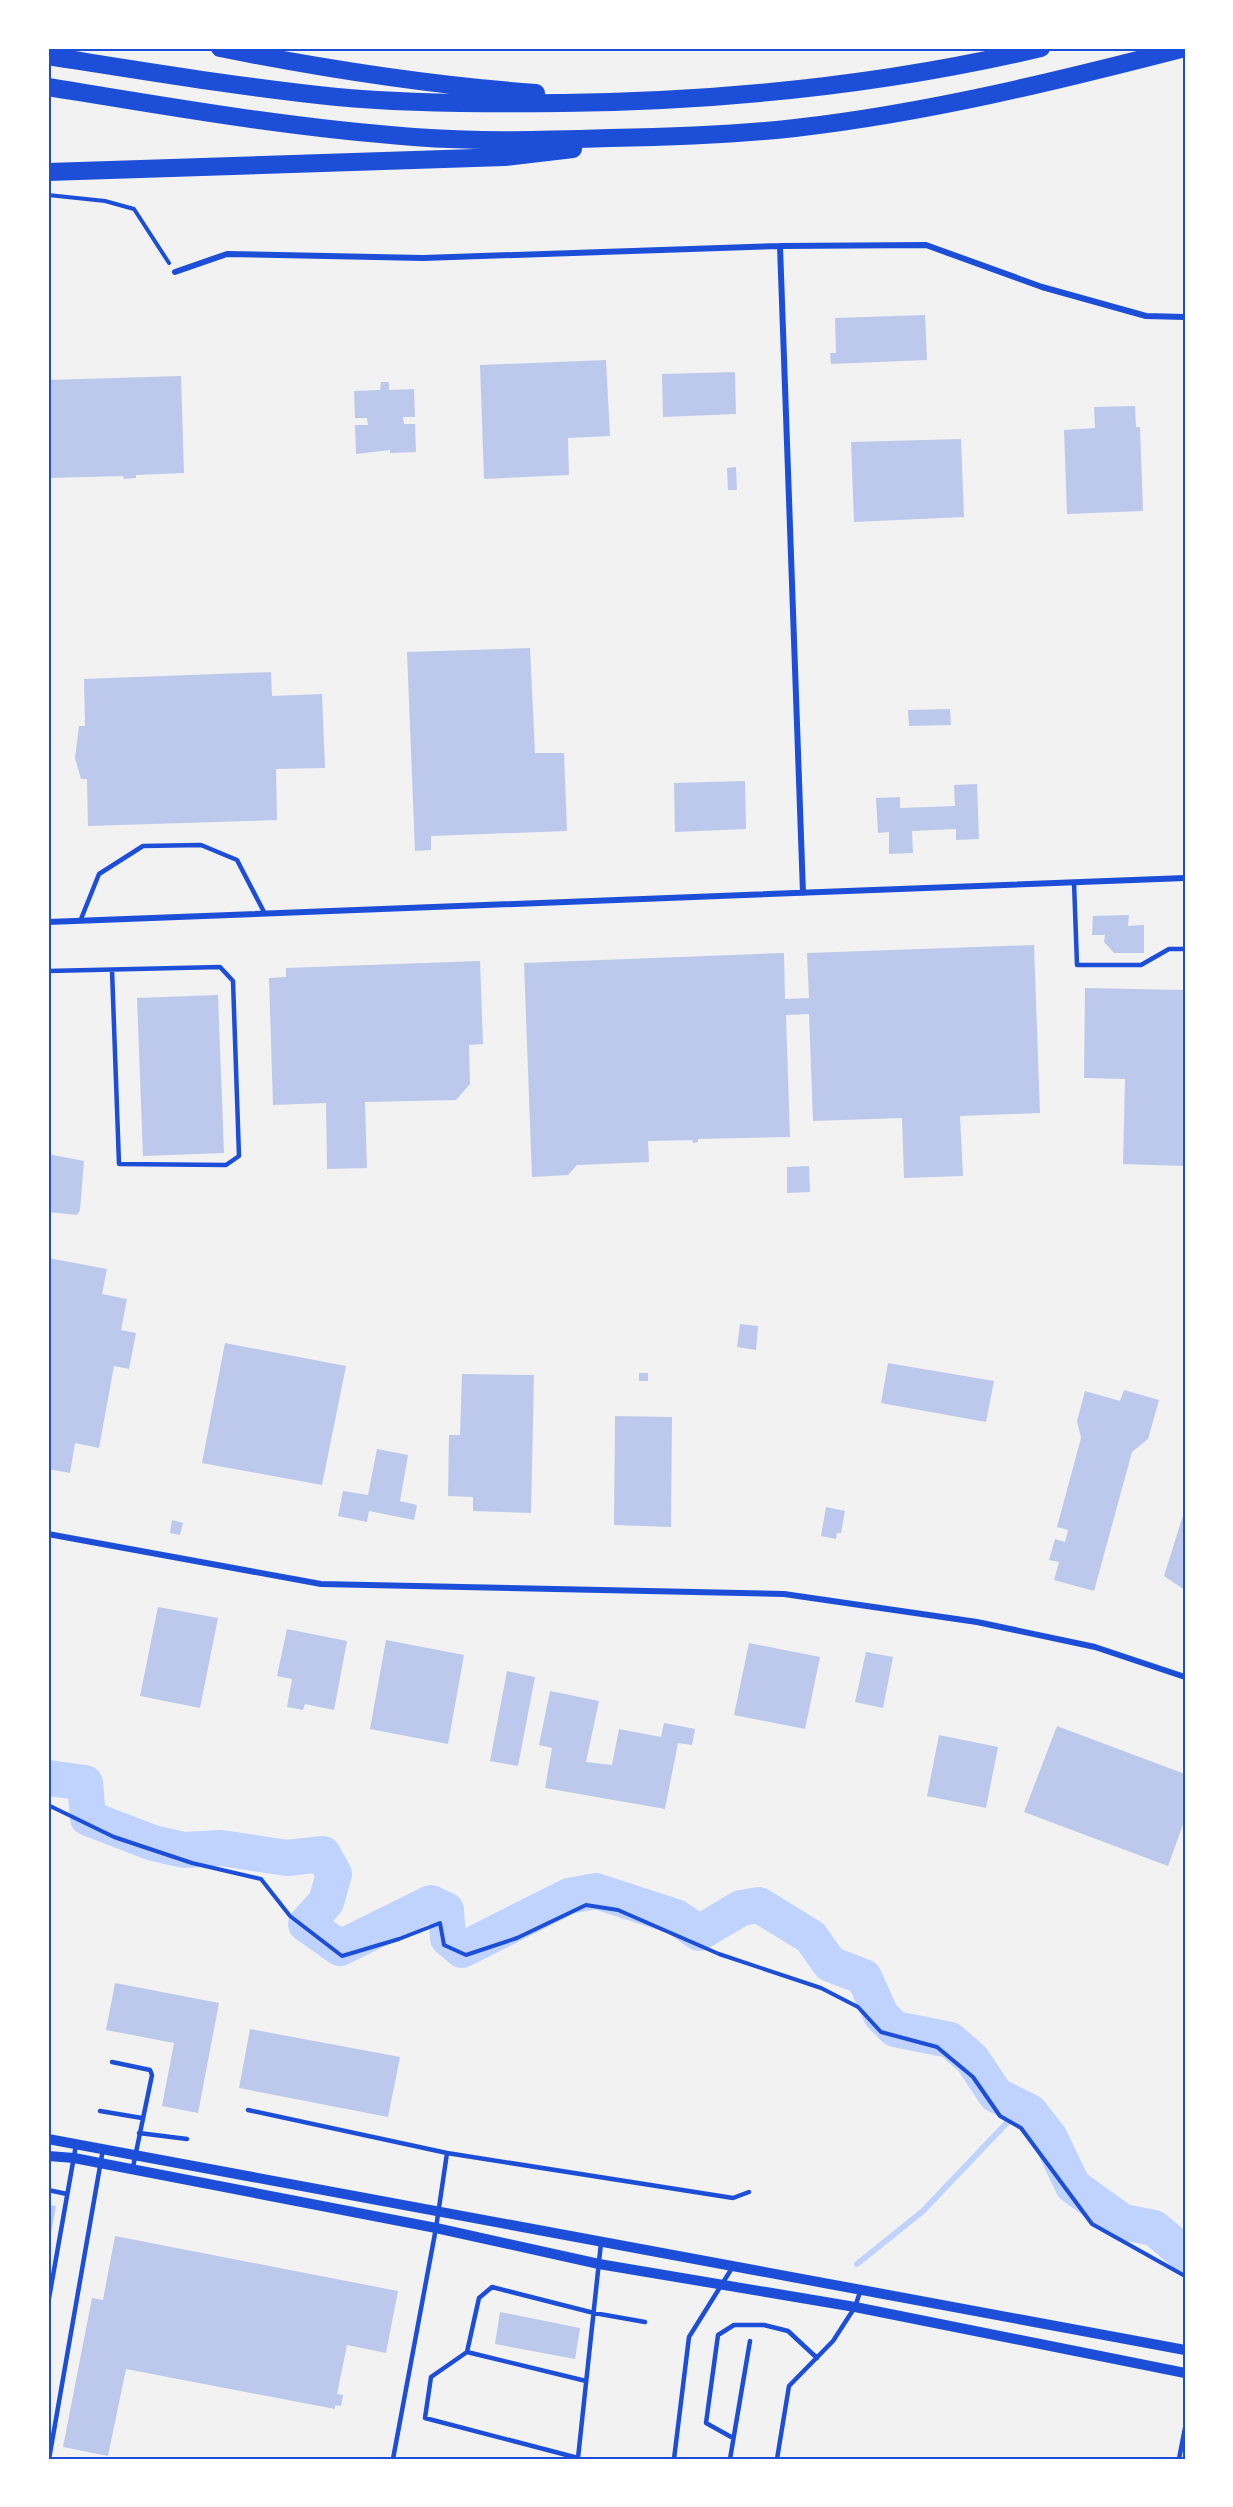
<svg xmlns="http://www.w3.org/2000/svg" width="1233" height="2507" font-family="Cabin,sans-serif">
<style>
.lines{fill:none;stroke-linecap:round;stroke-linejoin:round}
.stream{stroke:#bfd3fe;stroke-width:6}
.river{stroke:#bfd3fe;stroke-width:36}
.building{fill:#bdc9ec}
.path{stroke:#1d4ed8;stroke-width:4}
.service{stroke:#1d4ed8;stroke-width:4.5}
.minor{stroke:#1d4ed8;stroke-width:6}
.tertiary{stroke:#1d4ed8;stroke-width:10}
.motorway{stroke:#1d4ed8;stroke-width:18}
.neatline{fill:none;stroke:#1d4ed8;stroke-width:2}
</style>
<rect width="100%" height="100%" fill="#f2f2f2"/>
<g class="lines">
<path class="stream" d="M857,2264L923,2211L1021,2108"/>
<path class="river" d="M48,1778L85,1783L88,1818L153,1843L184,1850L221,1848L287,1858L323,1854L334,1874L326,1902L306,1924L340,1948L431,1903L446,1910L448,1938L462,1950L569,1896L596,1891L676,1917L699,1933L741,1908L759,1905L811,1937L830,1964L864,1977L881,2015L895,2029L950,2040L972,2059L996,2095L1030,2112L1050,2138L1073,2186L1123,2222L1154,2228L1185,2254"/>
</g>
<path class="building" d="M925,315L927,360L831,364L830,353H836L835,318Z
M606,360L610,436L568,438L569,475L484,479L480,365Z
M735,372L736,414L663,417L662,374Z
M181,376L184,473L136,475V478L124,479L123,476L48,478V380Z
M381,382H389V390L414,389L415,417H403L404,424H415L416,452L390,453V450L356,454L355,425H368L367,418H355L354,391L380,390Z
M1135,406L1136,427H1140L1143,511L1067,514L1064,430L1095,428L1094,407Z
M961,439L964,517L854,522L851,442Z
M736,467L737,490H728L727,468Z
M530,648L535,753H564L567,831L431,836V850L415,851L407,652Z
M271,672L272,696L322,694L325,768L276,769L277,820L88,826L87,779H81L75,758L79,726H85L84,679Z
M950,709L951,725L909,726L908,710Z
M745,781L746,829L675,832L674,783Z
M977,784L979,839L956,840V829L912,831L913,853L889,854V832L878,833L876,798L900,797V808L955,806L954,785Z
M1129,915L1128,926L1144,925V953H1114L1104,942L1105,935H1092L1093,916Z
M1034,945L1040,1113L960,1116L963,1176L904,1178L902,1118L813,1121L809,1014L786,1015L790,1137L698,1139V1142L693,1143L692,1140L648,1141L649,1162L577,1165L568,1175L532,1177L524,963L784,953L785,999L809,998L807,953Z
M480,961L483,1044L469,1045L470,1084L456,1100L365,1102L367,1168L327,1169L326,1103L273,1105L269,978L286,977V968Z
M1085,988L1185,990V1166L1123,1164L1125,1079L1084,1078Z
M218,995L224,1153L143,1156L137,998Z
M48,1154L84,1161L80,1210L77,1215L48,1212Z
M809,1166L810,1192L787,1193V1167Z
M48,1258L107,1269L102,1294L127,1299L121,1330L136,1333L129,1369L114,1366L99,1448L75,1443L70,1473L48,1469Z
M740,1324L758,1326L756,1350L737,1347Z
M225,1343L346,1366L322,1485L202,1463Z
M888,1363L994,1381L986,1422L881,1403Z
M639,1373H648V1381H639Z
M462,1374L534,1375L531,1513L473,1511V1497L448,1496L449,1435H460Z
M1124,1390L1159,1400L1148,1439L1132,1452L1094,1591L1054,1580L1059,1562L1049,1560L1055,1539L1065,1542L1068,1530L1057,1527L1081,1438L1077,1421L1085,1391L1120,1401Z
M615,1416L672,1417L671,1527L614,1525Z
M377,1449L408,1455L400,1501L417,1505L414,1520L369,1511L367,1522L338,1516L343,1491L368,1495Z
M826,1507L845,1511L841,1533H837L836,1539L821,1536Z
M1185,1509V1590L1164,1576Z
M172,1520L183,1523L180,1535L170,1533Z
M158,1607L218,1618L200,1708L140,1696Z
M287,1629L347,1641L334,1710L305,1704L303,1710L287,1707L292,1679L277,1676Z
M386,1640L464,1655L448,1744L370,1729Z
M749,1643L820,1657L805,1729L734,1715Z
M866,1652L893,1657L883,1708L855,1702Z
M507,1671L535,1677L518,1766L490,1761Z
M550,1691L599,1701L586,1762L612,1765L619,1729L661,1737L664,1723L695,1729L692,1745L678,1743L665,1809L545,1788L552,1748L539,1745Z
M1057,1726L1185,1774V1819L1168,1866L1024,1812Z
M939,1735L998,1747L986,1808L927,1796Z
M115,1983L219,2003L198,2113L162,2106L174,2043L106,2030Z
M250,2029L400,2057L388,2117L239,2088Z
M48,2205L56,2206L49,2244H48Z
M115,2236L398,2291L386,2353L347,2345L337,2394L343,2395L341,2406L335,2405V2409L126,2369L108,2456L63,2447L92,2298L103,2300Z
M500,2312L580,2328L575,2359L495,2344Z"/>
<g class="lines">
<path class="path" d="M48,195L105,201L134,209L169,263
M48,1805L114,1837L192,1863L261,1879L290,1916L342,1956L399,1939L440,1923L444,1945L466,1955L517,1938L586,1905L618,1910L719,1954L821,1988L858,2007L881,2032L937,2047L973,2077L1000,2116L1021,2128L1092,2224L1185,2276"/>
<path class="service" d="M1074,882L1077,965H1141L1169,949H1185
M81,919L99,874L143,846L201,845L237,860L264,912
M48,971L220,967L233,981L239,1156L226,1165L119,1164L112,970
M112,2062L150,2070L152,2075L133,2167
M248,2110L447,2153L436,2228L393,2459
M100,2111L142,2118
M139,2133L187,2139
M447,2153L733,2198L749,2192
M48,2190L67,2194
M48,2304L76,2145
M467,2352L479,2298L492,2287L594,2313L645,2322
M586,2381L467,2352L431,2377L425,2418L578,2458C586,2386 593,2314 601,2243
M733,2438L706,2423L718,2335L734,2325H764L788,2331L817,2358
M49,2459L103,2149
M674,2459L689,2337L732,2268
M730,2459L750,2341
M777,2459L789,2386L833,2341L855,2307L860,2292
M1179,2459L1185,2428"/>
<path class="minor" d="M780,246L803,893
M175,272L227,254L423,258L780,246L926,245L1042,287L1146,316L1185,317
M48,922L1185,878
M48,1534L321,1584L784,1594L977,1622L1095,1647L1185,1677"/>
<path class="tertiary" d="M48,2139L1185,2350
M48,2156L74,2158L436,2228L599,2264L855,2307L1185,2373"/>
<path class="motorway" d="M220,48C325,69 429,85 536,93
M48,56C144,71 240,87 337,97C411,104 488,104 563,103C724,101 884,85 1041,48
M48,87C170,107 291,128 414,137C479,142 545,140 610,138C672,137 734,135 795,128C927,113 1057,81 1185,48
M48,172L505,157L573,149"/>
</g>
<rect width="1233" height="2507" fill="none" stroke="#ffffff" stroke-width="99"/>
<rect x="50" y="50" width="1134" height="2408" class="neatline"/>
</svg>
